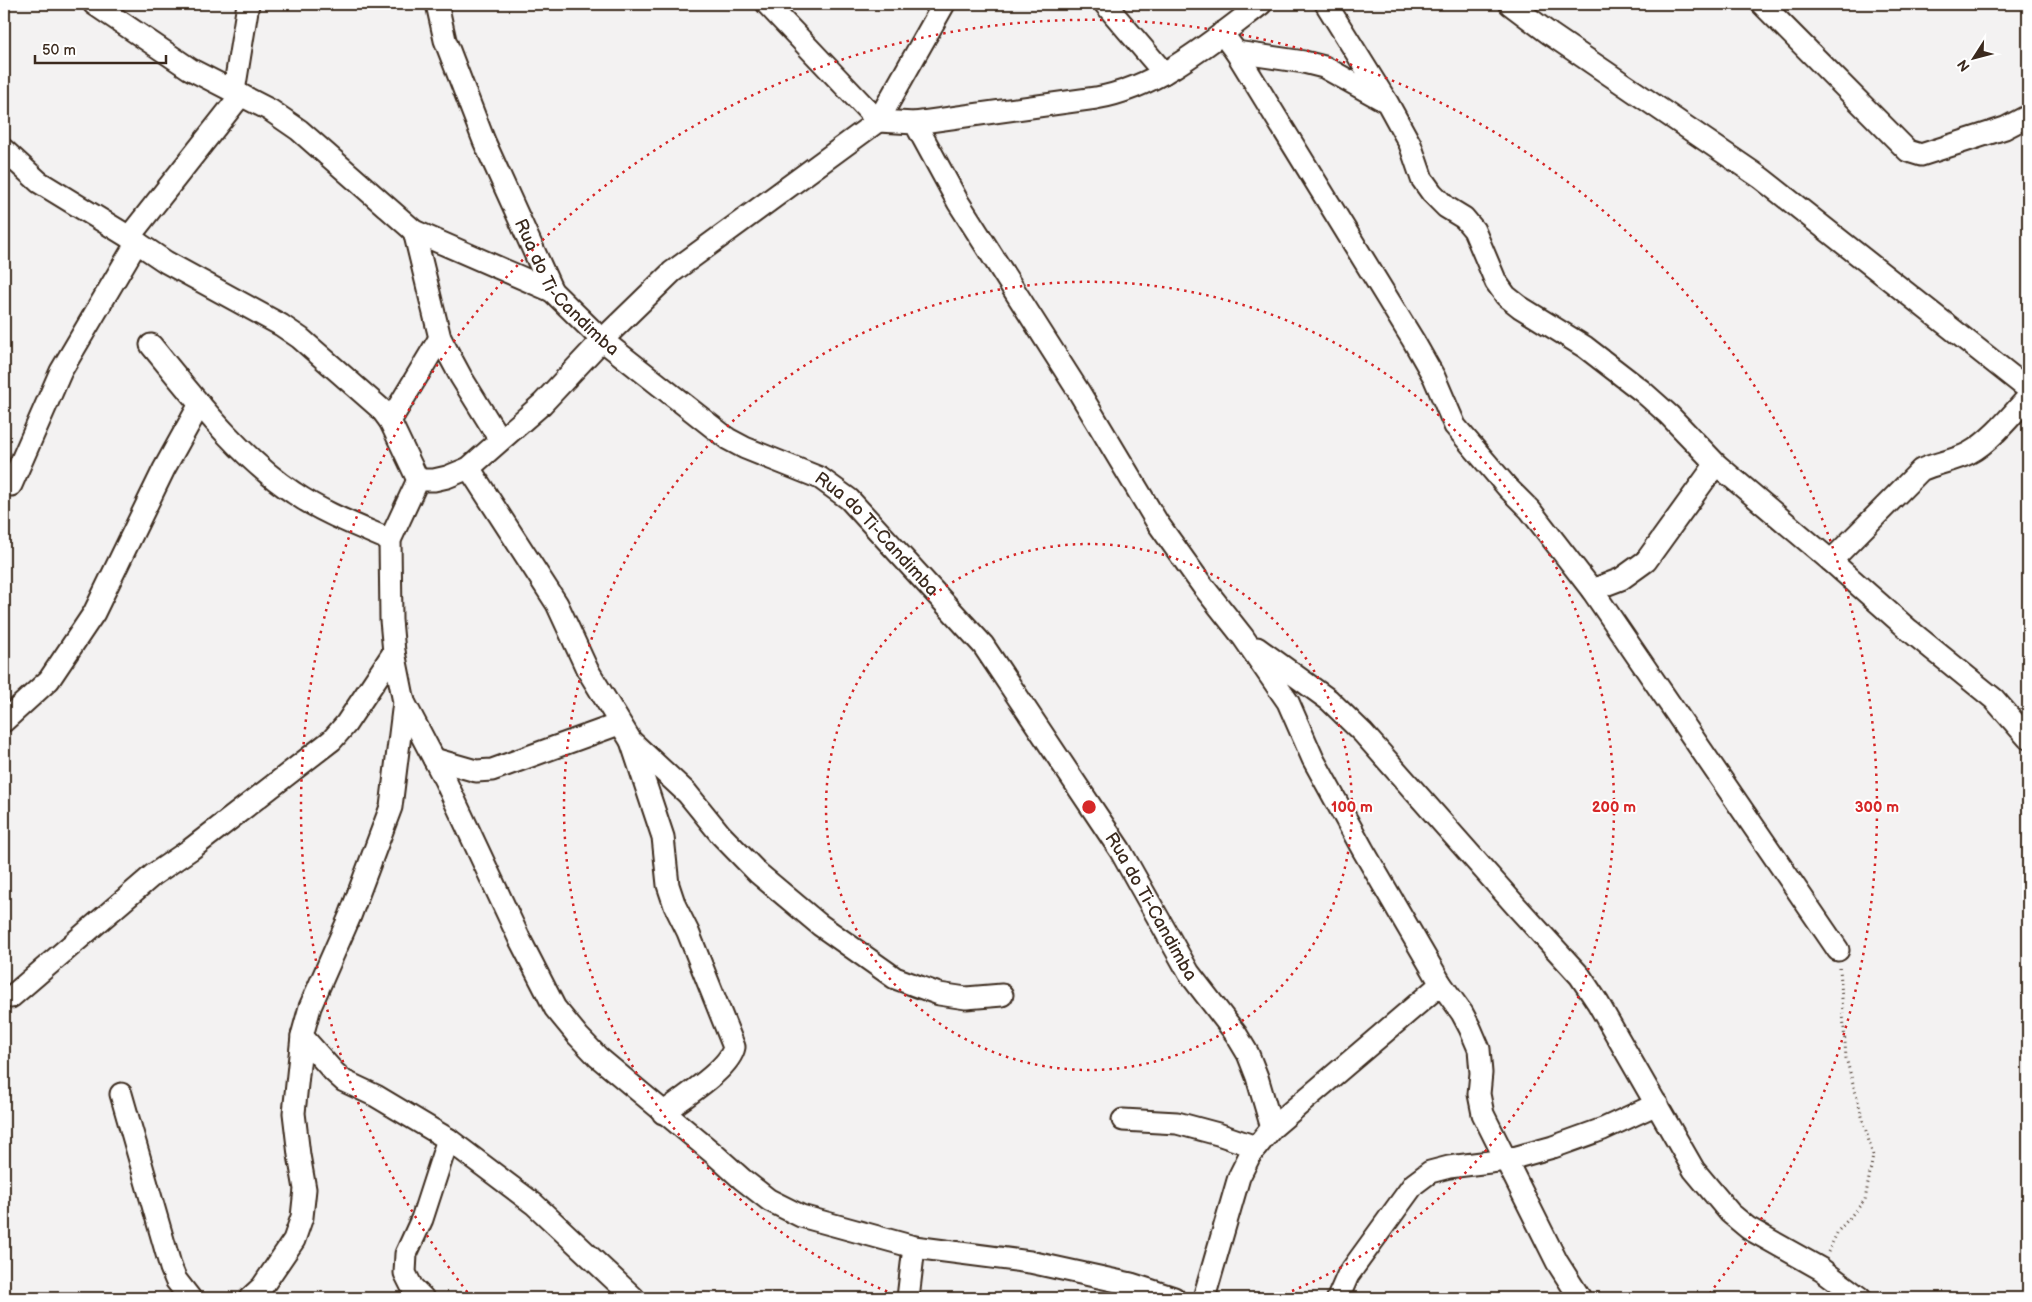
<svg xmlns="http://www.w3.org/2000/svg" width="2032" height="1302" font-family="'Balsamiq Sans',sans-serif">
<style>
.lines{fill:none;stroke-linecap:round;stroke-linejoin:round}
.street-casing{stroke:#3b2a1e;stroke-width:25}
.path{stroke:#3b2a1e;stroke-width:3;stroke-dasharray:1 4;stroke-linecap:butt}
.street{stroke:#fff;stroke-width:21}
.ring{fill:none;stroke:#d62828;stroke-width:2.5;stroke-dasharray:2.5 5}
.labels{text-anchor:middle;stroke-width:4;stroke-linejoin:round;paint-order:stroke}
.street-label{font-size:18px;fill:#3b2a1e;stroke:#fff}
.centre{fill:#d62828;stroke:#fff;stroke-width:2.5}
.ring-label{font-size:15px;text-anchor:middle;font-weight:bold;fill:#d62828;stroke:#fff;stroke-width:4;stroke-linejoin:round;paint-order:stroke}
</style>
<rect width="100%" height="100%" fill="#f3f2f2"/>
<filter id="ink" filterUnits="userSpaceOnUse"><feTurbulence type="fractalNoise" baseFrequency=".02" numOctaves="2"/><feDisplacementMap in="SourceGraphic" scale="10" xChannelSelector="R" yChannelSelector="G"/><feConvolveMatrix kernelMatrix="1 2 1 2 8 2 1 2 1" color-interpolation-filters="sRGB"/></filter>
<g filter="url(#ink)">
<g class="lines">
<defs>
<g id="street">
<path d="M94,4L190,69L270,110L299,130L414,231L552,291"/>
<path id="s1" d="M437,4L445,40L484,141L552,291L602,340L728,439L745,448L820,478L849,499L983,645L1120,850L1189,973L1236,1034L1248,1054L1257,1077L1272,1128"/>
<path d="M767,4L878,121L915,123L958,202L1079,392L1157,522L1202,585L1243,637L1288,702L1313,759L1363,850L1441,984L1462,1013L1470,1028L1479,1049L1481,1073L1479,1094L1483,1114L1557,1262L1580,1298"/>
<path d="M1105,4L1164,73"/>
<path d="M1326,4L1385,99"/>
<path d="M1510,4L1550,34L1761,178L2028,389"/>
<path d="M1762,4L1908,151L1921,155L2005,128L2028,116"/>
<path d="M1222,33L1236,52L1413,340L1434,377L1455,426L1508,488L1530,510L1592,590L1838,950"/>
<path d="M1236,52L1304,62L1324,67L1387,102L1410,144L1422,179L1432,193L1446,207L1464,218L1474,230L1496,282L1506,296L1520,307L1585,347L1642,391L1669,415L1716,464L1831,561L1909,630L1994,699L2028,738"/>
<path d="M234,91L248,4"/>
<path d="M915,123L1096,98C1159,87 1211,42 1261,4"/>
<path d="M4,150L39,182L129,237L166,262L281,325L300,338L381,409L390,421L418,480"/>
<path d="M414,231L440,338L461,377L500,440"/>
<path d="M129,237L241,95"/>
<path d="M151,345C193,396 239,457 294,493C323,513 358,526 390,540"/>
<path d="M390,421L440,338"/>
<path d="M469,468L557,604L587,669L631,741L687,793L721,835L758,873L820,925L895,978L939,994L966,998L1002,995"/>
<path d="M11,485L61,371L137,242"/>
<path d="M1831,561L1921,470C1936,463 1954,461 1969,453C1990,442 2012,415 2028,397"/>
<path d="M1592,590L1621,579L1646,561L1716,464"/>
<path d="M1257,648L1329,700L1363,733L1516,906L1580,976L1598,1003L1694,1170L1730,1213L1748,1228L1821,1269L1860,1298"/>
<path d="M404,702L445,780L519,938L555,1008L578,1036L598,1057L713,1153L742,1179L769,1200L801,1216L914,1247L1030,1262L1131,1284L1174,1298"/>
<path d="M4,721L49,680L94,613L164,469L200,404"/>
<path d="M632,744L663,837L668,885L675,906L688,932L734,1047C730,1069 682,1098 663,1113"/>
<path d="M434,759L476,771L492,770L619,724"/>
<path d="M11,997L153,875L191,849L332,740L346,724L394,652"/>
<path d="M302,1036L334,1072L344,1081L376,1096L448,1139L534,1204L634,1298"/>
<path d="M121,1094L171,1268L176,1280L190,1298"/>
<path d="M1123,1120L1177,1123L1218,1134L1256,1147"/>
<path d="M250,1298L262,1287L294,1240L302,1217L305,1189L299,1155L294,1113L302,1036L310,1007L350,916L391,807L404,702L394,652L391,620L390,540L418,480H434L447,477L469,468L542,404L602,340L672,272L878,121L944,4"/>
<path d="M423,1298L412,1287L405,1273L406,1254L422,1219L448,1139"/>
<path d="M908,1298L914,1247"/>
<path d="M1204,1298L1239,1177L1250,1155L1272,1128L1441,984"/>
<path d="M1338,1298L1348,1275L1414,1184L1430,1172L1449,1167L1506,1160L1553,1147L1603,1129L1657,1104"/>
</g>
</defs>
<use href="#street" class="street-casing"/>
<path class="path" d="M1828,1252L1838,1231L1865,1200L1873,1156L1846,1058L1840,968"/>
<use href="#street" class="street"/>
</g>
</g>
<g class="ring">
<circle cx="1089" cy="807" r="263"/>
<path d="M901 1297A525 525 0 1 1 1277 1297"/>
<path d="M472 1298A788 788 0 1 1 1706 1298"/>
</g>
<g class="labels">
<g class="street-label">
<text dy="6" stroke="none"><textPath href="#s1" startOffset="315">Rua do Ti-Candimba</textPath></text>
<text dy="6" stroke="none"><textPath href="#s1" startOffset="720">Rua do Ti-Candimba</textPath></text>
<text dy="6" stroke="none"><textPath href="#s1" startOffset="1185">Rua do Ti-Candimba</textPath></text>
</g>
</g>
<circle cx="1089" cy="807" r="8" class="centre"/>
<g class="ring-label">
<text x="1352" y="812">100 m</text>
<text x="1614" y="812">200 m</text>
<text x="1877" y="812">300 m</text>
</g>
<rect width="2032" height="1302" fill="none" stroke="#fff" stroke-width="20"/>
<rect x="10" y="10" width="2012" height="1282" fill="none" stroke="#3b2a1e" stroke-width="2" filter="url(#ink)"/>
<g transform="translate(1974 58) rotate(234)" stroke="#ffffff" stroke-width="4" paint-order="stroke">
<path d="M0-4L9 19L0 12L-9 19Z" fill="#3b2a1e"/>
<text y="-8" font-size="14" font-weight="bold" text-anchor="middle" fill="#3b2a1e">N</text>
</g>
<path d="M35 55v8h131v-8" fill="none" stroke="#3b2a1e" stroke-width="2.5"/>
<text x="42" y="55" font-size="15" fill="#3b2a1e" stroke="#ffffff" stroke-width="4" paint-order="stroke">50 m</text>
</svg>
